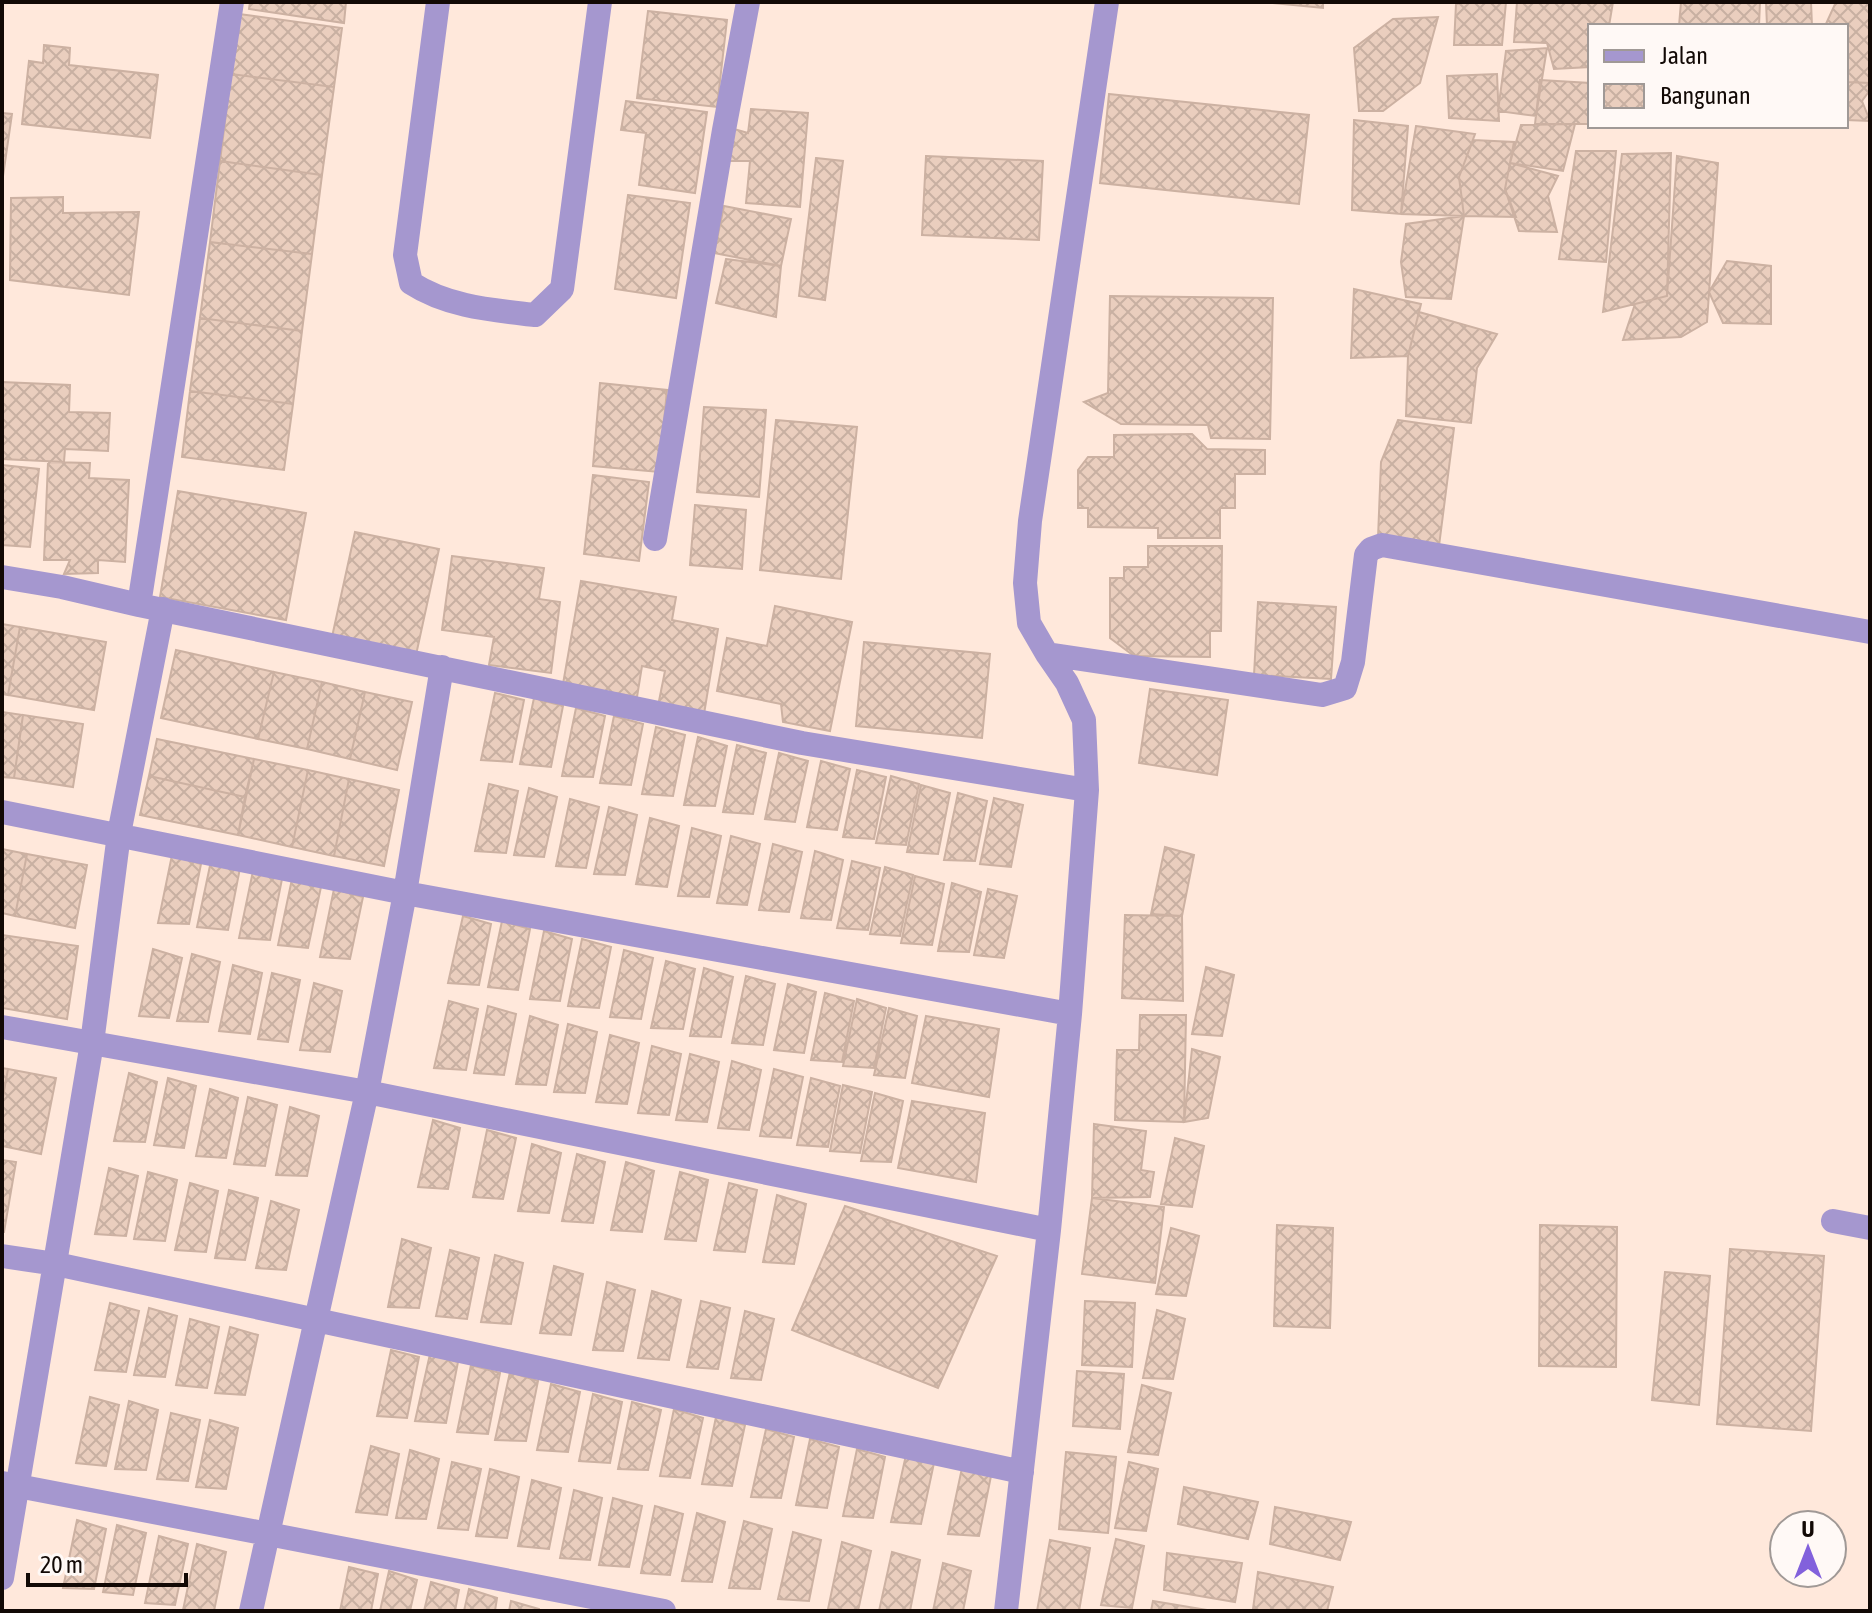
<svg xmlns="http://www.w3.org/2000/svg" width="1872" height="1613" font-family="'Asap Condensed',sans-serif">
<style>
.building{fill:url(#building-cross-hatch);stroke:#ccb1a2;stroke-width:2}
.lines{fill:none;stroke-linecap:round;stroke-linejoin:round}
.service{stroke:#a597cf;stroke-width:24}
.minor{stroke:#a597cf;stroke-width:24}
</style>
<defs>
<pattern id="building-cross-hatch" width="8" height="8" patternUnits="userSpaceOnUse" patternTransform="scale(2)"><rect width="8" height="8" fill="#eacebe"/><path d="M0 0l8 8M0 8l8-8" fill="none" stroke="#c8b0a2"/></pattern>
</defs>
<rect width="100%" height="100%" fill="#ffe8db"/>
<path class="building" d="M250,2H346L344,23L249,9Z
M1262,2H1323V8Z
M1470,2H1506L1502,45H1454L1456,4Z
M1517,2H1613L1609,26H1590V67L1554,69L1547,43L1514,42Z
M1681,2H1760L1759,26H1679Z
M1766,2H1811L1812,26H1767Z
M1836,2H1870V83L1846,82V26H1825Z
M648,11L727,20L717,107L637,98Z
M239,14L342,28L334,87L231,74Z
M1438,17L1420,83L1383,111H1359L1354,48L1393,19Z
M44,45L70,48L69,65L158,75L150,138L22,124L29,61L43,63Z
M1547,48L1536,116L1498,111L1506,51Z
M231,74L334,87L322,175L220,161Z
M1497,74L1499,121L1449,118L1447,76Z
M1540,80L1590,83V124H1535Z
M1846,82L1870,83V90L1862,101L1870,121L1846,120Z
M1109,94L1309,115L1299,204L1100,183Z
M626,101L707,112L695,193L639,185L646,133L621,130Z
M751,109L808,113L800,207L746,203L750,161H723L727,127L748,133Z
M2,113L12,114L2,183Z
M1354,120L1408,126L1401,214L1352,210Z
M1575,124L1563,171L1510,163L1521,125Z
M1416,126L1475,134L1459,177L1464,216L1401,214Z
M1473,140L1514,142L1505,189L1516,217L1464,216L1459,177Z
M1576,151H1616L1606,262L1559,259Z
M1671,153L1667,296L1603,312L1622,154Z
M926,156L1043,161L1039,240L922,235Z
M1677,156L1718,163L1707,322L1681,337L1623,340L1635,304L1667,296Z
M816,158L843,161L825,300L799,296Z
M220,161L322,175L312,254L210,242Z
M1510,163L1558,176L1548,196L1557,232L1519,231L1505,189Z
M628,195L690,203L676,298L615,289Z
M63,197V213L139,212L129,295L10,280L11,198Z
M724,206L791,219L781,266L714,253Z
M1464,216L1451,299L1406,297L1401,262L1406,224Z
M210,242L312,254L302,331L200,318Z
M726,259L781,266L776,317L716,303Z
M1727,261L1771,266V324L1723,323L1709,292Z
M1354,289L1421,304L1408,356L1351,358Z
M1110,296L1273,298L1270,439L1211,438L1208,425L1121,424L1084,402L1108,393Z
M1419,312L1497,334L1477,368L1471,423L1406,416L1408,356Z
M200,318L302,331L293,404L190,391Z
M2,382L70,385L69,412L110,413L108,451L65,449L64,462L2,459Z
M600,383L667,390L659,472L593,466Z
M190,391L293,404L284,470L182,457Z
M704,407L766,410L759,497L697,492Z
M776,420L857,427L841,579L760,570Z
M1398,420L1454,428L1439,546L1378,538L1381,462Z
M1192,434L1207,449L1265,450V474H1235V508H1220V538H1158V528L1088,527V508H1078V470L1088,457H1114V435Z
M48,462L90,463L89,478L129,480L125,562L98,560V573L64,574L70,560H44Z
M2,465L39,469L30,547L2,545Z
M593,475L649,482L639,561L584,554Z
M178,491L306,513L286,620L160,597Z
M695,505L746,510L742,569L690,565Z
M355,532L439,549L416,655L332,637Z
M1148,546H1222L1221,631H1210V657L1134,656L1110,638V578H1124V567H1148Z
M452,556L544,568L539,599L560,602L551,673L489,665L494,637L442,630Z
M581,581L676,597L672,620L718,629L704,714L658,706L665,671L642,666L637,697L563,684Z
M1258,602L1336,607L1331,679L1254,675Z
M775,606L852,622L830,731L783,722L781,704L717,691L727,638L767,646Z
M2,624L20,627L8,695L2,694Z
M20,627L106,642L94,710L8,695Z
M864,642L990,654L982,738L856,726Z
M176,650L274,672L258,739L161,718Z
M274,672L322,682L307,749L258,739Z
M322,682L365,692L350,759L307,749Z
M1150,689L1228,700L1217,775L1139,763Z
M365,692L412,702L397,770L350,759Z
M495,693L524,700L512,762L481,760Z
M534,698L563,706L551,767L520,764Z
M576,708L605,716L593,777L562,776Z
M2,712L23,715L14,778L2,777Z
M23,715L83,724L73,787L14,778Z
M614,716L643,724L631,785L600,783Z
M656,727L685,735L673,796L642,794Z
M698,737L727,746L715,806L684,805Z
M157,739L254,759L245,797L149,776Z
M737,745L766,753L753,814L723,812Z
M779,753L808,761L795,822L765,819Z
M254,759L308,770L292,847L238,835Z
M821,761L850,769L837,830L807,827Z
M308,770L349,779L334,856L292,847Z
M857,770L886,777L874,839L843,837Z
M149,776L245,797L238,835L140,815Z
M891,776L919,784L906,845L876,843Z
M349,779L399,790L384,866L334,856Z
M489,784L518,791L506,853L475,851Z
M921,785L950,793L938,854L907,852Z
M529,788L557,797L544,857L514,855Z
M958,793L987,801L975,861L944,860Z
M994,798L1023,805L1011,867L980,864Z
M570,799L599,807L586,868L556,866Z
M609,807L637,815L625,875L594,874Z
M650,818L679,826L667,887L636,884Z
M692,828L721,836L709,897L678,896Z
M731,836L760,844L747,905L717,903Z
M773,844L802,852L789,912L759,910Z
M1165,847L1194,855L1182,916L1151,914Z
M2,849L27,854L15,916L2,913Z
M815,851L843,860L831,920L801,918Z
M27,854L87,865L75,928L15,916Z
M172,855L201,864L189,924L158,923Z
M211,861L240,868L228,930L197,927Z
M852,861L880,868L868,930L837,928Z
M885,867L913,875L900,936L870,934Z
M253,871L282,879L270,940L239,938Z
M915,876L944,884L932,945L901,943Z
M292,879L321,887L308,948L278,945Z
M952,883L981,892L969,952L938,951Z
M334,889L363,897L350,959L320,957Z
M988,889L1017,896L1004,958L974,955Z
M1125,915L1182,916L1183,1001L1122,998Z
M463,916L491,924L479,985L448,983Z
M502,921L530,929L518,990L488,987Z
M544,931L572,939L560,1001L530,999Z
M2,935L78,946L67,1019L2,1008Z
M582,939L611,947L599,1008L568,1006Z
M153,949L182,958L169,1018L139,1016Z
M624,950L653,958L641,1019L610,1017Z
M192,954L220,962L208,1022L177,1021Z
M666,961L695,969L683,1029L651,1028Z
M233,965L262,973L250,1034L219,1031Z
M1206,967L1234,975L1222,1036L1192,1034Z
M704,968L733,977L721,1037L690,1036Z
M272,973L300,980L288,1042L258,1039Z
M746,976L775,984L763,1045L732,1043Z
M314,983L342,991L330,1052L300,1050Z
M788,984L816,992L804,1053L774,1050Z
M825,993L854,1001L842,1062L811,1060Z
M857,999L886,1008L874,1068L843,1066Z
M449,1001L478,1009L466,1070L434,1068Z
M488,1006L516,1014L504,1075L474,1073Z
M889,1008L917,1016L905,1078L874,1075Z
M1140,1015H1186L1184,1122L1115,1120L1117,1050H1139Z
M530,1016L558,1025L546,1085L516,1084Z
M926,1016L999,1029L989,1097L912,1083Z
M568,1024L597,1032L585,1093L554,1092Z
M610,1035L639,1043L627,1104L596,1102Z
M652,1046L681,1054L669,1115L638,1113Z
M1192,1049L1220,1057L1208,1118L1184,1122Z
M690,1054L719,1062L707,1122L676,1120Z
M732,1061L761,1070L749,1130L718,1128Z
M2,1068L8,1069L2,1102Z
M8,1069L56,1078L41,1154L2,1146V1102Z
M774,1069L803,1077L791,1138L760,1136Z
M129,1073L157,1082L145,1142L114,1141Z
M168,1078L196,1086L184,1148L154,1145Z
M811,1078L840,1086L828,1147L797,1145Z
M843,1085L872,1092L860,1153L830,1151Z
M210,1089L238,1098L226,1158L196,1156Z
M875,1093L903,1101L891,1162L861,1161Z
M248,1097L277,1105L265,1166L234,1164Z
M912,1101L985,1113L976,1182L898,1168Z
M290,1107L319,1116L307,1176L276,1175Z
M433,1120L460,1128L448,1189L418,1187Z
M1094,1124L1146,1131L1141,1170L1154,1172L1150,1197L1092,1198Z
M487,1130L516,1138L503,1199L473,1197Z
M1175,1138L1204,1146L1192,1207L1161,1204Z
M532,1144L561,1153L549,1213L518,1211Z
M577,1154L605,1162L593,1223L562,1221Z
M2,1160L16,1162L4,1232H2Z
M626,1162L654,1171L642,1232L611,1230Z
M109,1168L138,1176L126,1236L95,1234Z
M148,1172L177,1180L165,1241L134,1239Z
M680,1172L708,1180L696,1241L665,1239Z
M190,1183L218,1191L206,1252L175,1250Z
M729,1183L757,1190L745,1252L714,1250Z
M229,1190L258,1198L245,1260L215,1258Z
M777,1195L806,1204L794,1264L763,1262Z
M1092,1198L1164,1207L1155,1283L1082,1274Z
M271,1201L299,1210L286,1270L256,1268Z
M845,1206L997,1256L938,1388L792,1330Z
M1277,1225L1333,1228L1330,1328L1274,1326Z
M1540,1225L1617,1227L1616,1367L1539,1366Z
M1171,1228L1199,1236L1186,1296L1156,1294Z
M402,1239L431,1248L419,1308L388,1307Z
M1730,1249L1824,1256L1811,1431L1717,1424Z
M450,1250L479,1258L467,1319L436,1316Z
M495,1255L523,1263L511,1324L481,1322Z
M554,1266L583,1274L571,1335L540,1333Z
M1665,1272L1710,1276L1699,1405L1652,1400Z
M607,1282L635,1290L623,1351L593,1350Z
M652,1291L681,1300L669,1360L638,1358Z
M701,1301L730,1308L718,1369L687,1367Z
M1085,1301L1135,1303L1132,1367L1082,1365Z
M110,1303L139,1311L126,1372L95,1370Z
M149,1308L177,1316L165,1377L134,1375Z
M1157,1310L1185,1319L1173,1379L1143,1378Z
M745,1311L774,1319L761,1380L731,1378Z
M190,1319L219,1327L207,1388L176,1385Z
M230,1327L258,1335L245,1395L215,1393Z
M391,1350L419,1357L407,1418L377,1416Z
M430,1354L458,1362L446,1423L415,1421Z
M471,1365L500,1373L488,1434L457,1432Z
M1077,1371L1124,1374L1120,1429L1073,1426Z
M510,1372L538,1381L526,1441L495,1440Z
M551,1384L580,1392L568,1452L537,1450Z
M1142,1385L1171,1393L1158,1455L1128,1452Z
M593,1394L622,1402L610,1463L579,1461Z
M90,1397L119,1405L106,1466L76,1463Z
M129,1401L158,1410L146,1470L115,1469Z
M632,1402L661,1410L648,1470L618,1469Z
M674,1409L703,1418L690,1478L660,1476Z
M171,1413L200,1420L188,1481L157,1479Z
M716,1417L745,1425L732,1486L702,1484Z
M210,1420L238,1428L226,1489L196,1487Z
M766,1429L794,1437L781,1498L751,1497Z
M810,1439L839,1447L827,1508L796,1505Z
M371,1446L399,1454L387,1515L356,1512Z
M857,1449L885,1457L873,1518L843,1516Z
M410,1450L439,1459L426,1519L396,1518Z
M1066,1452L1116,1457L1108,1533L1059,1529Z
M906,1455L934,1463L921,1524L891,1522Z
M452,1462L481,1469L468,1530L438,1528Z
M1129,1462L1158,1469L1146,1531L1115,1528Z
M962,1468L991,1476L979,1536L948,1534Z
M490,1469L519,1477L507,1538L476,1536Z
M532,1480L561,1488L549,1549L518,1546Z
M1184,1487L1258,1502L1248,1539L1178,1524Z
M574,1490L602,1498L590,1560L560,1558Z
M613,1498L642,1506L629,1567L599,1565Z
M655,1506L683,1514L670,1575L641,1573Z
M1275,1507L1351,1522L1340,1560L1270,1544Z
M697,1513L725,1522L712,1582L682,1581Z
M77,1520L106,1529L94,1589L63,1588Z
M744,1521L772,1529L760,1589L729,1588Z
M117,1525L146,1533L133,1595L103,1592Z
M793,1532L821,1540L809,1601L778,1599Z
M159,1536L188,1544L175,1605L145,1603Z
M1116,1539L1144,1546L1132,1608L1101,1605Z
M1050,1540L1090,1548L1079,1611H1037Z
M842,1542L871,1551L858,1611L828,1609Z
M197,1544L226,1552L214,1611L183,1610Z
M892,1552L920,1560L910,1611H879Z
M1167,1553L1242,1563L1235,1602L1164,1590Z
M943,1563L971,1571L963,1611H933Z
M349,1567L378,1574L371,1611H340Z
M389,1571L417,1580L410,1611H380Z
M1258,1572L1333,1587L1327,1611H1263L1253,1609Z
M431,1582L459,1590L455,1611H424Z
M469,1589L497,1598L495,1611H464Z
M511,1601L539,1609V1611H509Z
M1153,1601L1213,1611H1151Z"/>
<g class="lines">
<path class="service" d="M438,2L405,255L411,283C448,307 492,310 535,315L562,289L600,2"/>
<path class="minor" d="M232,2L139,605L802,743L1087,790L1070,1014L1049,1230L1006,1611
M655,539L724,130L748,2
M2,577L62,587L139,605
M1047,654L1322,695L1345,688L1353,662L1366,555L1371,549L1382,545L1870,632
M442,667L405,893L367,1092L268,1534L664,1611
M1087,790L1084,720L1067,683L1047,654L1029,623L1025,583L1030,521L1107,2
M2,812L405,893L1070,1014
M2,1027L367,1092L1049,1230
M1833,1221L1870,1228
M2,1256L56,1264L1022,1472
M2,1483L268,1534L251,1611
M2,1578L92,1043L119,834L163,609"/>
</g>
<rect width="1872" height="1613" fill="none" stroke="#120905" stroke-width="8"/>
<rect x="1588" y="24" width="260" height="104" fill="#fff9f6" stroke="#a09996" stroke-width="2"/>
<rect x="1604" y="50" width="40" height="12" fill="#a597cf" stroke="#a09996" stroke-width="2"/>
<text x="1660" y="64" font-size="24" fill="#120905">Jalan</text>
<rect x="1604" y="84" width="40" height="24" fill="url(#building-cross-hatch)" stroke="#a09996" stroke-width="2"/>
<text x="1660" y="104" font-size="24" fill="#120905">Bangunan</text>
<g transform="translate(1808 1549)"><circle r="38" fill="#fff9f6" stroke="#a09996" stroke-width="2"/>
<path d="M0-6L14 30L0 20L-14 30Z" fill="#8261dc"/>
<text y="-12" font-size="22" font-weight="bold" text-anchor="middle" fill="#120905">U</text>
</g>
<path d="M28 1573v12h158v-12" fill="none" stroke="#120905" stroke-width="4"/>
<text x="40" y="1573" font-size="24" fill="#120905" stroke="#fff9f6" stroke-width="6" paint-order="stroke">20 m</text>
</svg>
